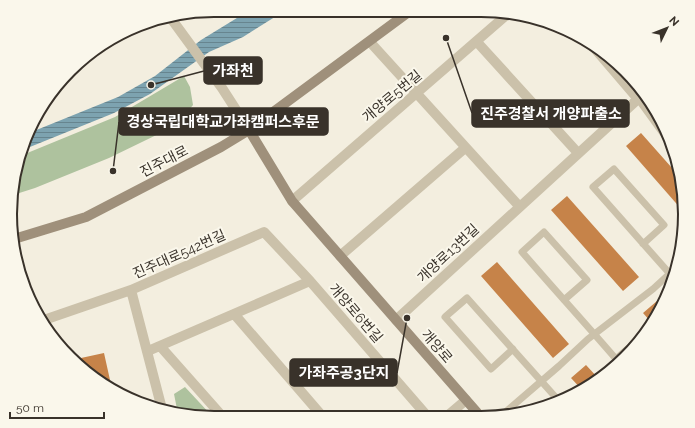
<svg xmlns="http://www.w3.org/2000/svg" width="695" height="428" font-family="Raleway,'Noto Sans KR',sans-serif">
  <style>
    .park { fill: #aec29e }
    .water { fill: url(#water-rules) }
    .building { fill: #c68349 }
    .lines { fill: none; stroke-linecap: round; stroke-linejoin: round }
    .lane { stroke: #cbc1aa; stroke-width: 7 }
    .street { stroke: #cbc1aa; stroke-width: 10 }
    .secondary { stroke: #9f907b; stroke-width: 10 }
    .labels { text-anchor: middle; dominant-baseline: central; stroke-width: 4; stroke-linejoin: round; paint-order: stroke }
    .street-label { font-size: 14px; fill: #39322a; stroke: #faf7eb }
    .rim { fill: none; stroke: #39322a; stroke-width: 2 }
    .leader { fill: none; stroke: #39322a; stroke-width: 1.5 }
    .callout-dot { fill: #39322a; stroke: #faf7eb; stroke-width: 1.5 }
    .callout { fill: #39322a; stroke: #39322a; stroke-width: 1.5 }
    .callout-label { font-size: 15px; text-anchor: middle; font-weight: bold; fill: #fff }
  </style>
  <defs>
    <pattern id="water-rules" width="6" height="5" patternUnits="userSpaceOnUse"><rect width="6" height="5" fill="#7da3b0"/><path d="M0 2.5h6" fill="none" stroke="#67858f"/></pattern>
  </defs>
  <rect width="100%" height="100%" fill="#f3eedf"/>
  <path class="park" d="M 184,76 L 190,87 L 193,105 L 175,126 L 109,158 L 35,188 L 13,195 L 20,156 L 115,117 Z
    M 185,387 L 212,416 L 188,416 L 178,414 L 174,394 Z"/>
  <path class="water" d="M 250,10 L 286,10 L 243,37 L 209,52 L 150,94 L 114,113 L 20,151 L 29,133 L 118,97 L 155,76 L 201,40 Z"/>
  <path class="building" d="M 641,133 L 680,177 L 683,187 L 682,210 L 626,146 Z
    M 567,196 L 639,277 L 623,291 L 551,210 Z
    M 497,262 L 569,344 L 553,358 L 481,276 Z
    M 664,295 L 654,315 L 651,322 L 643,313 Z
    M 104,353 L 112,389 L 90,376 L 84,370 L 81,358 Z
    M 586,365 L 598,378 L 583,391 L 571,378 Z"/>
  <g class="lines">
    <path class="lane" d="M 638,99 L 667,139
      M 643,244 L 664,225 L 614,169 L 593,187 L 670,274
      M 564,300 L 587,280 L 544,232 L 522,252 C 553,288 585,323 616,359
      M 513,349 L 491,369 L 445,317 L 467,298 L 559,401
      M 617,360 L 616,359 L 638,340 L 639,341
      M 501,416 L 559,366 L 588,339 L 653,289 L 678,266"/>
    <path class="street" d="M 170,17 L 222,88 L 249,130
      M 370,42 L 519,206
      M 477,42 L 578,153
      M 591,44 L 638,99
      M 292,201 L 510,12
      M 340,256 L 465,148
      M 131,290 L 162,409
      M 235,315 L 323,417
      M 396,320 L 638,99
      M 41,321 L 131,290 L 264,232 L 310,281 L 428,417
      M 160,346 L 222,416
      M 148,351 L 310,281
      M 446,417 L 466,400"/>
    <path class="secondary" d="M 249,130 L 292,201 L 481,417
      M 14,239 L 86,217 L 221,147 L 249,130 L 410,11"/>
  </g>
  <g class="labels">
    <g class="street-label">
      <text transform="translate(392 96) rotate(-40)">개양로5번길</text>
      <text transform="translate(164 161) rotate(-27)">진주대로</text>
      <text transform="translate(448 253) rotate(-43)">개양로13번길</text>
      <text transform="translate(179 254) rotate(-24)">진주대로542번길</text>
      <text transform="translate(356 313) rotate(49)">개양로6번길</text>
      <text transform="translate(437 346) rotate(49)">개양로</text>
    </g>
  </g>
  <path d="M0 0H695V428H0ZM214 17H481A197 197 0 0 1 678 214V214A197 197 0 0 1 481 411H214A197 197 0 0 1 17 214V214A197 197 0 0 1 214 17Z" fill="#faf7eb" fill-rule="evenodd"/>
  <path class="rim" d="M214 17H481A197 197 0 0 1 678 214V214A197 197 0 0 1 481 411H214A197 197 0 0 1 17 214V214A197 197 0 0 1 214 17Z"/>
  <path class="leader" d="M151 85L204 71M446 38L472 113M113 171L119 122M407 318L397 373"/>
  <g class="callout-dot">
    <circle cx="151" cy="85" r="4"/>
    <circle cx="446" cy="38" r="4"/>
    <circle cx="113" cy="171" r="4"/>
    <circle cx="407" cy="318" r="4"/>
  </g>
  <g class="callout">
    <rect x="204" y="57" width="58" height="27" rx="4"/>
    <rect x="472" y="100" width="157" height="27" rx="4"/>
    <rect x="119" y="108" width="209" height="27" rx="4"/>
    <rect x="290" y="359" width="107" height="27" rx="4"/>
  </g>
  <g class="callout-label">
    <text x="233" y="76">가좌천</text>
    <text x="551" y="119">진주경찰서 개양파출소</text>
    <text x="223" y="127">경상국립대학교가좌캠퍼스후문</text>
    <text x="344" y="378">가좌주공3단지</text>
  </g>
  <g transform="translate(667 28) rotate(47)" stroke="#faf7eb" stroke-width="3" paint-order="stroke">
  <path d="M0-3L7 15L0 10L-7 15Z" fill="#39322a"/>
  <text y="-6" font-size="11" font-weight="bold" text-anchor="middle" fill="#39322a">N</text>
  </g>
  <path d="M10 412v6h94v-6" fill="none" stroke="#39322a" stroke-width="2"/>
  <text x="16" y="412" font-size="12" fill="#39322a" stroke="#faf7eb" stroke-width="3" paint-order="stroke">50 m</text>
</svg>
